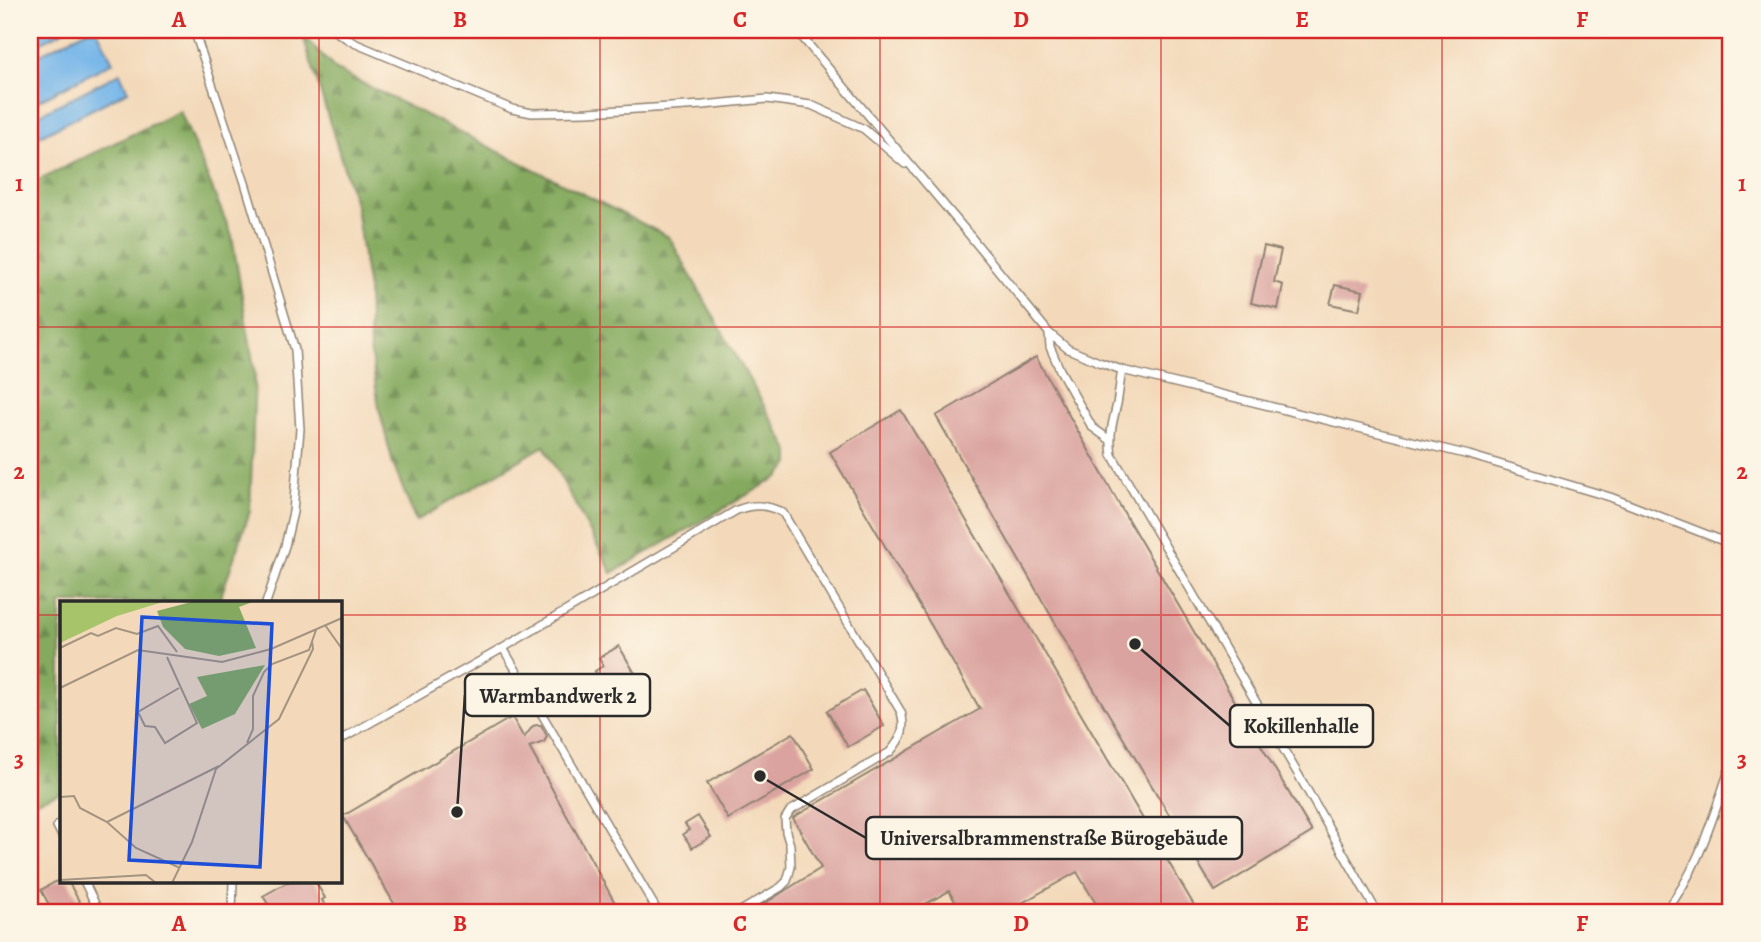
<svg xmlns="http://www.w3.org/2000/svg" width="1761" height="942" font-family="Alegreya,serif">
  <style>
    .forest { fill: url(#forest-firs); stroke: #586a45; stroke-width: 2 }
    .water { fill: #75b5e9; stroke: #50708a; stroke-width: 2 }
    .building { fill: #daa39f }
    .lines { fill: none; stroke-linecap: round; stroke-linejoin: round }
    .lane-casing { stroke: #8f8272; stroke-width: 10 }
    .lane { stroke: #fff; stroke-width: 7 }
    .grid { fill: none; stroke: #d62828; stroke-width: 2; stroke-opacity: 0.55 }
    .inset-road { fill: none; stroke: #a39381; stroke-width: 2 }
    .view { fill: #1d4ed8; fill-opacity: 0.15; stroke: #1d4ed8; stroke-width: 3.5 }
    .inset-edge { fill: none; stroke: #2b2b2b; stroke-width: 3.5 }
    .leader { fill: none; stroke: #2b2b2b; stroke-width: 2.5 }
    .callout-dot { fill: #2b2b2b; stroke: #fcf5e5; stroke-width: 2.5 }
    .callout { fill: #fcf5e5; stroke: #2b2b2b; stroke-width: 2.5 }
    .callout-label { font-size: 21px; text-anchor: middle; font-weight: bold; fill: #2b2b2b }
    .neatline { fill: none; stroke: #d62828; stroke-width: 2.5 }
    .grid-label { font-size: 23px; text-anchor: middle; font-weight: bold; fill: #d62828 }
  </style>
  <defs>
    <pattern id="forest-firs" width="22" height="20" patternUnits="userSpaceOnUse" patternTransform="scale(1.75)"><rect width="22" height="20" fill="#85aa5f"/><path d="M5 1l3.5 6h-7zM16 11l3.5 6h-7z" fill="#6d8b4f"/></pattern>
  </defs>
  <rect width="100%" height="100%" fill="#fcf5e5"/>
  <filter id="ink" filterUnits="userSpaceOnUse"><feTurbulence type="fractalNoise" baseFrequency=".0143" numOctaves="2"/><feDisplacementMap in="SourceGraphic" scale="14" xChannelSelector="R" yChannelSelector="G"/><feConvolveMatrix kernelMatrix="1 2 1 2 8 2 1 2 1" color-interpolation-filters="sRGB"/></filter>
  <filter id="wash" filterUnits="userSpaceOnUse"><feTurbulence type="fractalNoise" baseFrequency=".00686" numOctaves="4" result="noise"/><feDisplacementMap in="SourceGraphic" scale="28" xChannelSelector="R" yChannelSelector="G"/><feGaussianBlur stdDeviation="1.57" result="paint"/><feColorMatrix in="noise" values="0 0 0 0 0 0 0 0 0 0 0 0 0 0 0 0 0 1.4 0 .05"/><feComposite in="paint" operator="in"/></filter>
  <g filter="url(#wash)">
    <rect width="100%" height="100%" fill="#f3d9ba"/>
    <path class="forest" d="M 303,36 L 336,70 L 669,237 L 790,452 L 790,464 L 778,477 L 612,573 L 544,446 L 416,521 L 393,464 L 379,408 L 370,348 L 368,290 L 356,207 Z
      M 180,111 L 232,236 L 255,374 L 250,511 L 219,602 L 61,603 L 61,791 L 30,804 L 30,184 Z"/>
    <path class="water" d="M 30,30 L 65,30 L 30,48 Z
      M 88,30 L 97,30 L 113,62 L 30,105 L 30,59 Z
      M 120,73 L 128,91 L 34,139 L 30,131 L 30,119 Z"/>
    <g id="blocks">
      <path class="building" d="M 1264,246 L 1281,250 L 1274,282 L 1283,285 L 1278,309 L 1251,303 Z
        M 1335,285 L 1363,291 L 1359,310 L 1330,304 Z
        M 1036,357 L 1127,518 L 1312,832 L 1215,891 L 1084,673 L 936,416 Z
        M 901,410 L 1198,912 L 1101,912 L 1077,872 L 1006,912 L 961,912 L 949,891 L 911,912 L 751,912 L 821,868 L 793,818 L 794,817 L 980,709 L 830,452 Z
        M 619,646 L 640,682 L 611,698 L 595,671 L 603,666 L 599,658 Z
        M 863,690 L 884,726 L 848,747 L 827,711 Z
        M 512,717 L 524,738 L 533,726 L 537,725 L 541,725 L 547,736 L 544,742 L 529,747 L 620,912 L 399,912 L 343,816 Z
        M 793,733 L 814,769 L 728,819 L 707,783 Z
        M 698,816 L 711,837 L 692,848 L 683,834 L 689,830 L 685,824 Z
        M 57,881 L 68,881 L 85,912 L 53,912 L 41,890 Z
        M 290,881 L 315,881 L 325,898 L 322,900 L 329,912 L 273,912 L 263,896 Z"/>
    </g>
  </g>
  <g filter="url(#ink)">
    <use href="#blocks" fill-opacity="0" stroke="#8f8272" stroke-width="2"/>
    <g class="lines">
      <g class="lane-casing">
        <path id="lane" d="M 194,30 L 245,183 L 295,350 L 300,429 L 293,512 L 285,546 L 266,603
          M 333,30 L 354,43 L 512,109 L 532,113 L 588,112 L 703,105 L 767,99 L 811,105 L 864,129 L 905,164
          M 796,30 L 967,232 L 1049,333 L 1068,349 L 1099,362 L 1122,370 L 1469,455 L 1610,497 L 1731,544
          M 1049,333 L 1050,347 L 1060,370 L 1092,427 L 1110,440
          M 1122,370 C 1120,381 1119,393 1117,404 C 1112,424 1109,435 1112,455 L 1295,769 L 1377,912
          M 503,648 L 658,912
          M 340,740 L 503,648 L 737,510 C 753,504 767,504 783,513 L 901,712 C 906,729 901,739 890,752 L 790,811 L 785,819 L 786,832 L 790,845 L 791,867 L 787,881 L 781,887 L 739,912
          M 61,823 L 57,826 L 61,834
          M 84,881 L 99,912
          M 232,912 L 233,881
          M 1665,912 C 1699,870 1713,815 1731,765"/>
      </g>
      <use href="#lane" class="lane"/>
    </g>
  </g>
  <path class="grid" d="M 319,30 L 319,603M 600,30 L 600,912M 880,30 L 880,912M 1161,30 L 1161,912M 1442,30 L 1442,912M 30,327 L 1731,327M 30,615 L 61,615M 340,615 L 1731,615M 319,881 L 319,912"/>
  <g transform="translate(60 601)">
    <rect width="282" height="282" fill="#f3d9ba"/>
    <path d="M 0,0 L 106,0 L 57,15 L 0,42 Z" fill="#a7c46b"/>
    <path d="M 135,0 L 195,0 L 179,6 L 196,47 L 159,55 L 125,48 L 103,26 L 97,10 ZM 205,64 L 175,113 L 142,128 L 129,103 L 147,95 L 137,76 Z" fill="#85aa5f"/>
    <path class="inset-road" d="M 265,24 L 282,48M 0,47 L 31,32 L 38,35 L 56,27 L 77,33 L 98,25 L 117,51M 107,56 L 137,122 L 105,142 L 95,126 L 85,125 L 78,111 L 119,87M 0,87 L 78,49 L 162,61 L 211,48 L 282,17M 187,142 L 193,128 L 193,95 L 204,71 L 212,63 L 249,49 L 256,29M 0,196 L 14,195 L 20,207 L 47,221 L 76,247 L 120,267M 47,221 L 159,165M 0,279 L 86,274 L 96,282M 112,282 L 132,241 L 156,168 L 219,118 L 253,48 L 252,40"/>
    <path class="view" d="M 82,16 L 212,23 L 200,266 L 69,259 Z"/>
    <rect width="282" height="282" class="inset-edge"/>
  </g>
  <path class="leader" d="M457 812L465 695M1135 644L1230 726M760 776L866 838"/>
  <g class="callout-dot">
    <circle cx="457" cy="812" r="7"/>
    <circle cx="1135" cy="644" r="7"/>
    <circle cx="760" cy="776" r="7"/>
  </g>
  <g class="callout">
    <rect x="465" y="674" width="185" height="42" rx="7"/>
    <rect x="1230" y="705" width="143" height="42" rx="7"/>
    <rect x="866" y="817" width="376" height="42" rx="7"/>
  </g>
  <g class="callout-label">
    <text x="558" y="703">Warmbandwerk 2</text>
    <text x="1301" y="733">Kokillenhalle</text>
    <text x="1054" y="845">Universalbrammenstraße Bürogebäude</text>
  </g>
  <rect width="1761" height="942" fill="none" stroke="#fcf5e5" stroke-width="77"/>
  <rect x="38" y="38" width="1684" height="866" class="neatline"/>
  <g class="grid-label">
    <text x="179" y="27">A</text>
    <text x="460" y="27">B</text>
    <text x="740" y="27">C</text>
    <text x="1021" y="27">D</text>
    <text x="1302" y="27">E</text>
    <text x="1582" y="27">F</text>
    <text x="19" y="191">1</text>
    <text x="1742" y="191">1</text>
    <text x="19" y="479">2</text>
    <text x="1742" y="479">2</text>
    <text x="19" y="767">3</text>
    <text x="1742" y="767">3</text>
    <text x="179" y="931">A</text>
    <text x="460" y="931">B</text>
    <text x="740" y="931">C</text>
    <text x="1021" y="931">D</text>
    <text x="1302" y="931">E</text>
    <text x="1582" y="931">F</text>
  </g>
</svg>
